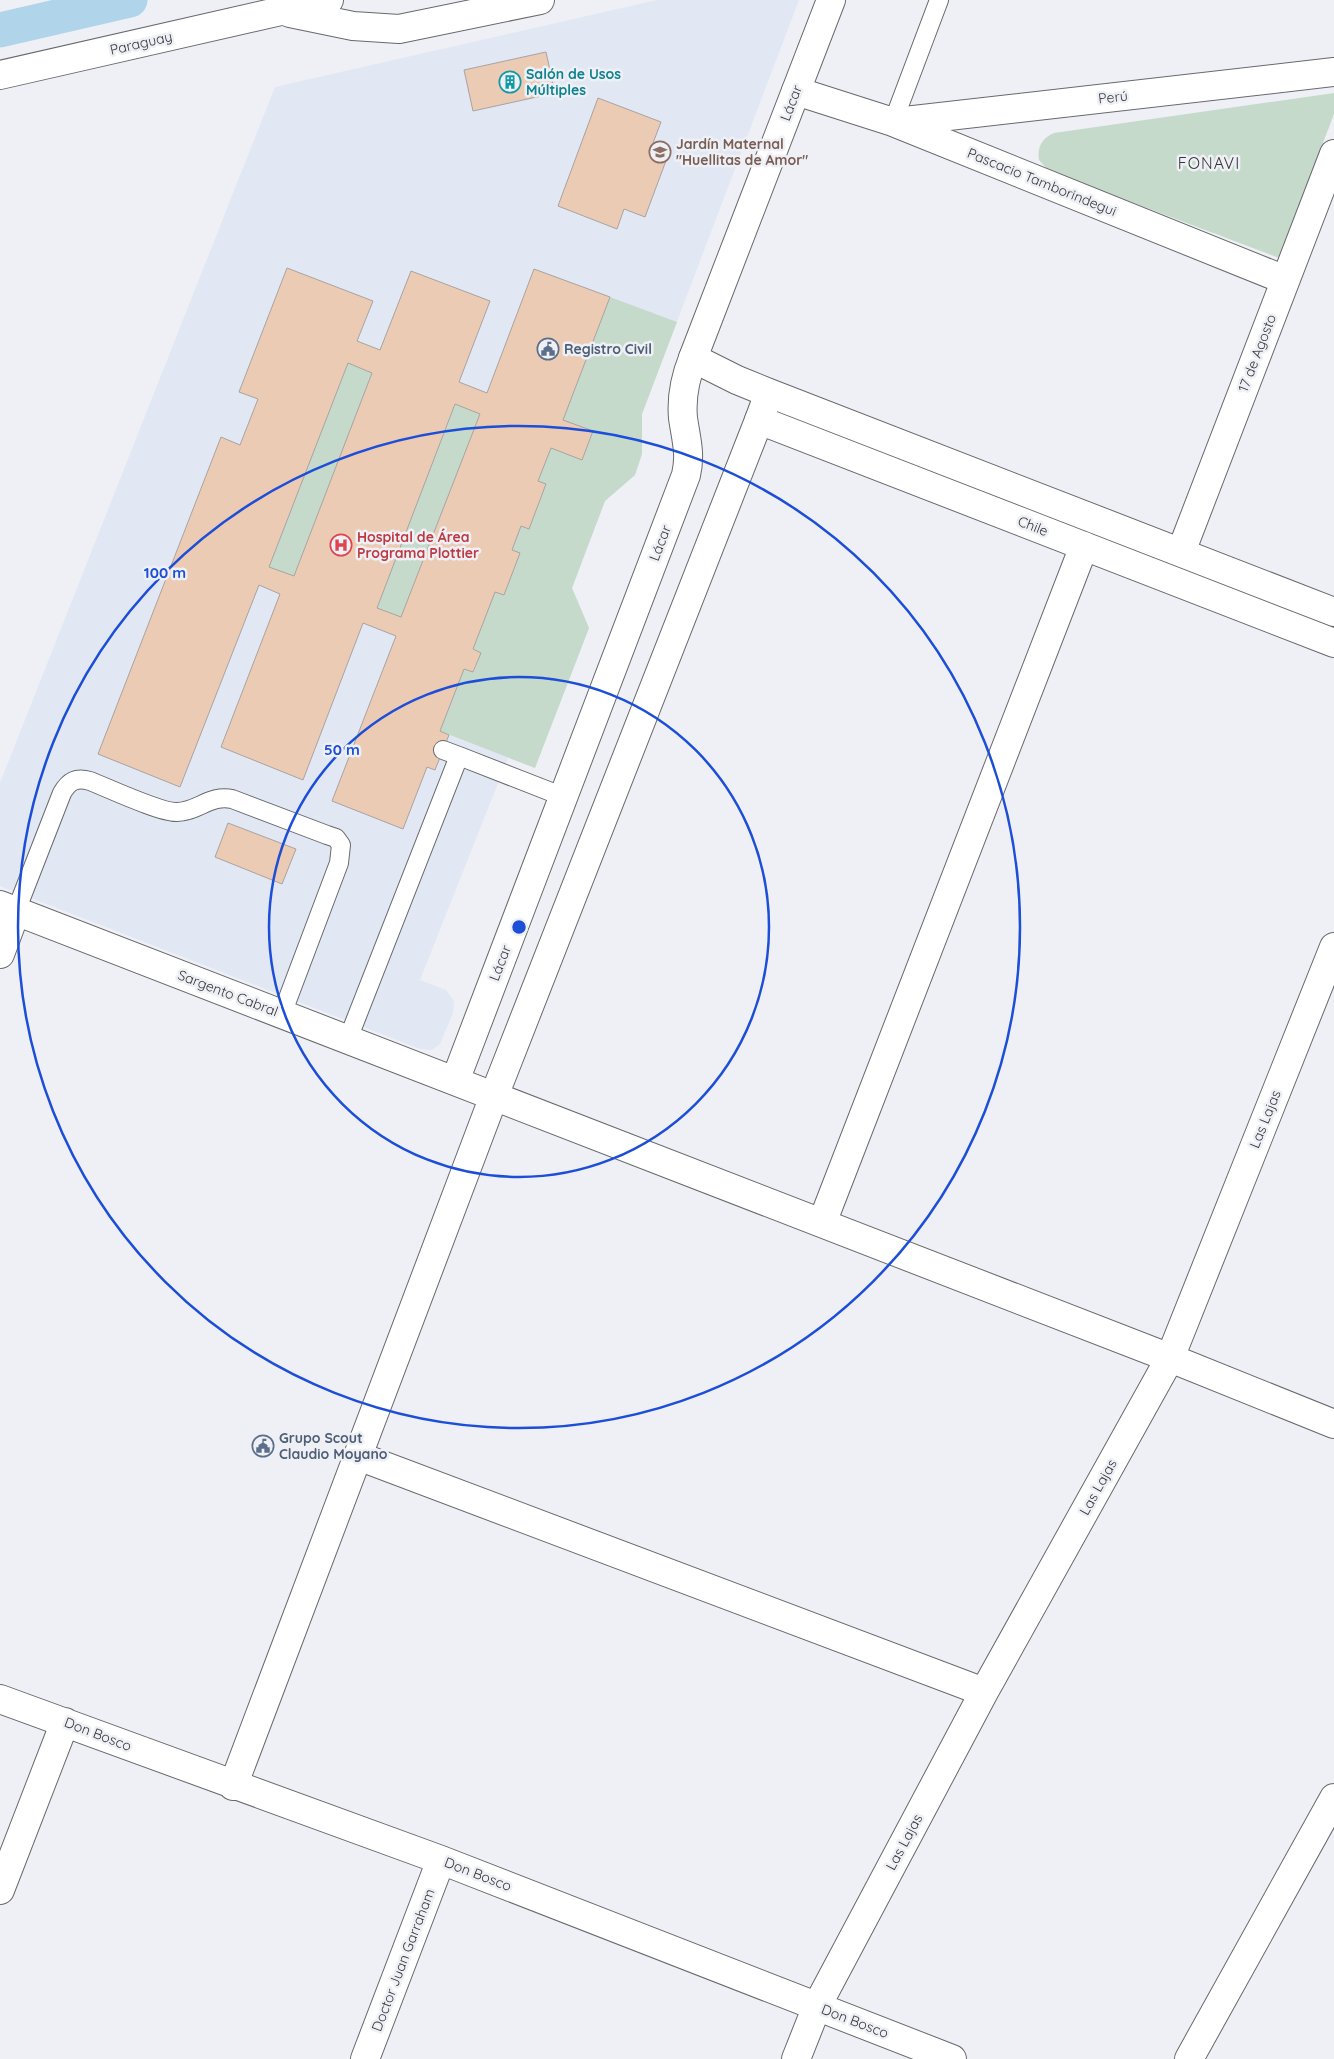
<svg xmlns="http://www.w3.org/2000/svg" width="1334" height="2059" font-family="Quicksand,sans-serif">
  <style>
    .built { fill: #e1e7f3 }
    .green { fill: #c5dacb }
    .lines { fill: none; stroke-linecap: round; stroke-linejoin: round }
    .canal { stroke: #b0d5ea; stroke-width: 35 }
    .building { fill: #eccbb4; stroke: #a8a3a0; fill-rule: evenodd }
    .lane-casing { stroke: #67696d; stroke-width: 20 }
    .street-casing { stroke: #67696d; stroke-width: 30 }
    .secondary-casing { stroke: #67696d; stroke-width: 30 }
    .lane { stroke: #fff; stroke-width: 18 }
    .street { stroke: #fff; stroke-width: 28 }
    .secondary { stroke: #fff; stroke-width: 28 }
    .ring { fill: none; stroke: #1d4ed8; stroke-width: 2.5 }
    .labels { text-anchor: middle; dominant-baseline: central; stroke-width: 5; stroke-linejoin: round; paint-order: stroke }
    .street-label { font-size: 14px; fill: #343537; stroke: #eef0f5 }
    .culture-label { font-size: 14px; font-weight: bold; fill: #0d838f; stroke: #eef0f5; text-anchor: start }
    .education-label { font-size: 14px; font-weight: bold; fill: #785e54; stroke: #eef0f5; text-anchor: start }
    .service-label { font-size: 14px; font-weight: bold; fill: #4e5e75; stroke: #eef0f5; text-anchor: start }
    .health-label { font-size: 14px; font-weight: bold; fill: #be3a42; stroke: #eef0f5; text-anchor: start }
    .quarter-label { font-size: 16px; letter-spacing: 1px; fill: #343537; stroke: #eef0f5 }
    .centre { fill: #1d4ed8; stroke: #eef0f5; stroke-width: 2.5 }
    .ring-label { font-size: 15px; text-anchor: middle; font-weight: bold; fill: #1d4ed8; stroke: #eef0f5; stroke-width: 5; stroke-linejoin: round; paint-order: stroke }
  </style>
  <rect width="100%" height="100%" fill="#eef0f5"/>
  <path class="built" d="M 657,0 L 799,0 L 642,414 L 642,454 L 635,475 L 605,501 L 572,588 L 589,628 L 535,768 L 508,758 L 420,980 L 446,990 L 454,1001 L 453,1013 L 440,1044 L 432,1050 L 420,1049 L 0,886 L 0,783 L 275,87 Z"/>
  <path class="green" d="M 1334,93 L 1334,114 L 1279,258 L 1049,171 L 1039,160 C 1037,147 1042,138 1054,133 Z
    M 610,297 L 677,322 L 642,414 L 642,454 L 635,475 L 605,501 L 572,588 L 589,628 L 535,768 L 440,731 L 464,669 L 474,672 L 481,653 L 473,649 L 495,592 L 504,595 L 512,550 L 521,526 L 529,528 L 546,484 L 538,481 L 551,448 L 582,459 L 593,432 L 563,420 Z
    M 348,363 L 372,373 L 294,576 L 269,567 Z
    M 455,404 L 480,414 L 401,617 L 377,608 Z"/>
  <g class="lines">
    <path class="canal" d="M 0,30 L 130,0"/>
  </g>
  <path class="building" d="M 546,52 L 555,93 L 473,111 L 464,70 Z
    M 598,98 L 661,122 L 653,143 L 670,150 L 645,217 L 624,209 L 617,229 L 558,206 Z
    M 287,268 L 373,301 L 357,341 L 380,350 L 411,271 L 490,301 L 459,382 L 487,393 L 534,269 L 610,297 L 563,420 L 593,431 L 582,460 L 551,448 L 538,481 L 546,484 L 529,529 L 521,526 L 512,550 L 520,553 L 504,595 L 495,592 L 473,649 L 481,653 L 473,672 L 464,669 L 440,731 L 449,735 L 435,770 L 427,767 L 403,829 L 332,801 L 396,636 L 363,623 L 303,780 L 221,747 L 280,594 L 259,585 L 180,787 L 98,754 L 221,437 L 240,445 L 258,399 L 239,392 ZM 348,363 L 372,373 L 294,576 L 269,567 ZM 455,404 L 480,414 L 401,617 L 377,608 Z
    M 228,823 L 296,849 L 282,884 L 215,857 Z"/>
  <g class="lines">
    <g class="lane-casing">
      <path id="lane" d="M 893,122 L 939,0
        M 443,750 L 459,756
        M 16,911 L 62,793 C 69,781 76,777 90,781 C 108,788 161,813 177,812 C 197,812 211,794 232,799 L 327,835 L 336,838 L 341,845 L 339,863 L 282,1014
        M 348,1039 L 459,756 L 564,797"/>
    </g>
    <g class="street-casing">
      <path id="street" d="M 796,91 L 893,122 L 1285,280
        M 896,122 L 1334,72
        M 1181,552 L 1334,154
        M 0,905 L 1170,1358 L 1334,1424
        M 0,954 L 16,911
        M 455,1081 L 686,475 C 691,454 686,439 683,418 C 681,396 685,378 693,358
        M 822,1223 L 1084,546
        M 358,1456 L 984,1692
        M 0,1699 L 441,1860 L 952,2059
        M 233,1786 L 494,1096 L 759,420
        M 0,1890 L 65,1722
        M 365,2059 L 441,1860
        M 796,2059 L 817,2006 L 984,1692 L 1170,1358 L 1334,947
        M 1189,2059 L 1334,1798"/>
    </g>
    <g class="secondary-casing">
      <path id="secondary" d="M 831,0 L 693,358 L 737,380 L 769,393 L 1334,612
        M 290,13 L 353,26 L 399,29 L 540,0
        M 0,75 L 329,0
        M 769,393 L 759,420 L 1334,643"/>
    </g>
    <use href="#lane" class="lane"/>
    <use href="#street" class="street"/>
    <use href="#secondary" class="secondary"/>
  </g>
  <g class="ring">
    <circle cx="519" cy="927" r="250"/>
    <circle cx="519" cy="927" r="501"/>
  </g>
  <defs>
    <g id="building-ring" transform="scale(1.125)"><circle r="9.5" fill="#eef0f5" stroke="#0f9aa8" stroke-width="1.5"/><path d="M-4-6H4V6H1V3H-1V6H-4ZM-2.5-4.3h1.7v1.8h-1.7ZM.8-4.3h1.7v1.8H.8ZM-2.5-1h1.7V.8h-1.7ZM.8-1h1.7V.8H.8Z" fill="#0f9aa8"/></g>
    <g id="school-ring" transform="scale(1.125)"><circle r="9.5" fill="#eef0f5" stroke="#8d6e63" stroke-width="1.5"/><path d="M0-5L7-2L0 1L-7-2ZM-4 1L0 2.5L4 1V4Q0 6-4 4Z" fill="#8d6e63"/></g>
    <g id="civic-ring" transform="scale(1.125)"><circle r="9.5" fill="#eef0f5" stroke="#5c6f8a" stroke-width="1.5"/><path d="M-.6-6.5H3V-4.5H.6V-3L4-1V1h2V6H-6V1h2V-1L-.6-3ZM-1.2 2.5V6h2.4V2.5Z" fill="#5c6f8a"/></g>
    <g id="hospital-ring" transform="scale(1.125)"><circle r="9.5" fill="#eef0f5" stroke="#e0444e" stroke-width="1.5"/><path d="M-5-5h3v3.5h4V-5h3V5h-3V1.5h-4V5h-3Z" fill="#e0444e"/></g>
  </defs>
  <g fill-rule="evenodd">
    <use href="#building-ring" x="510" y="82"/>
    <use href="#school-ring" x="660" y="152"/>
    <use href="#civic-ring" x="548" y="349"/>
    <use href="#hospital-ring" x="341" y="545"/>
    <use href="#civic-ring" x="263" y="1446"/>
  </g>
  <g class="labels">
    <g class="street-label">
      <text transform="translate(141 43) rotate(-13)">Paraguay</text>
      <text transform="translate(1113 97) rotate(-6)">Perú</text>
      <text transform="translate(791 103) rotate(-69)">Lácar</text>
      <text transform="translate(1042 182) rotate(22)">Pascacio Tamborindegui</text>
      <text transform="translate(1257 353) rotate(-69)">17 de Agosto</text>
      <text transform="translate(1033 526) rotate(21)">Chile</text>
      <text transform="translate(660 543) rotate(-69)">Lácar</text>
      <text transform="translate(500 963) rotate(-69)">Lácar</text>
      <text transform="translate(228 993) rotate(21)">Sargento Cabral</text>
      <text transform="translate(1265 1119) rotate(-68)">Las Lajas</text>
      <text transform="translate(1098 1487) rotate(-61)">Las Lajas</text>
      <text transform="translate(98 1734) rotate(21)">Don Bosco</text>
      <text transform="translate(904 1842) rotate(-62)">Las Lajas</text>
      <text transform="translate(478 1874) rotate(21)">Don Bosco</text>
      <text transform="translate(403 1960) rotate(-69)">Doctor Juan Garraham</text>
      <text transform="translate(855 2021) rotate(21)">Don Bosco</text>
    </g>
    <g class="culture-label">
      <text x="526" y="74">Salón de Usos<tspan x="526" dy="16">Múltiples</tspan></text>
    </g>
    <g class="education-label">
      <text x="676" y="144">Jardín Maternal<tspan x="676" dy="16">"Huellitas de Amor"</tspan></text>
    </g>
    <g class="service-label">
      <text x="564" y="349">Registro Civil</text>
      <text x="279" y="1438">Grupo Scout<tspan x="279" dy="16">Claudio Moyano</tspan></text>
    </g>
    <g class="health-label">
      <text x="357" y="537">Hospital de Área<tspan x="357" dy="16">Programa Plottier</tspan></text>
    </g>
    <g class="quarter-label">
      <text x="1209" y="163">FONAVI</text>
    </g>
  </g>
  <circle cx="519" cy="927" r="8" class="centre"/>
  <g class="ring-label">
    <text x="165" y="578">100 m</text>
    <text x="342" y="755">50 m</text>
  </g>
</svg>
